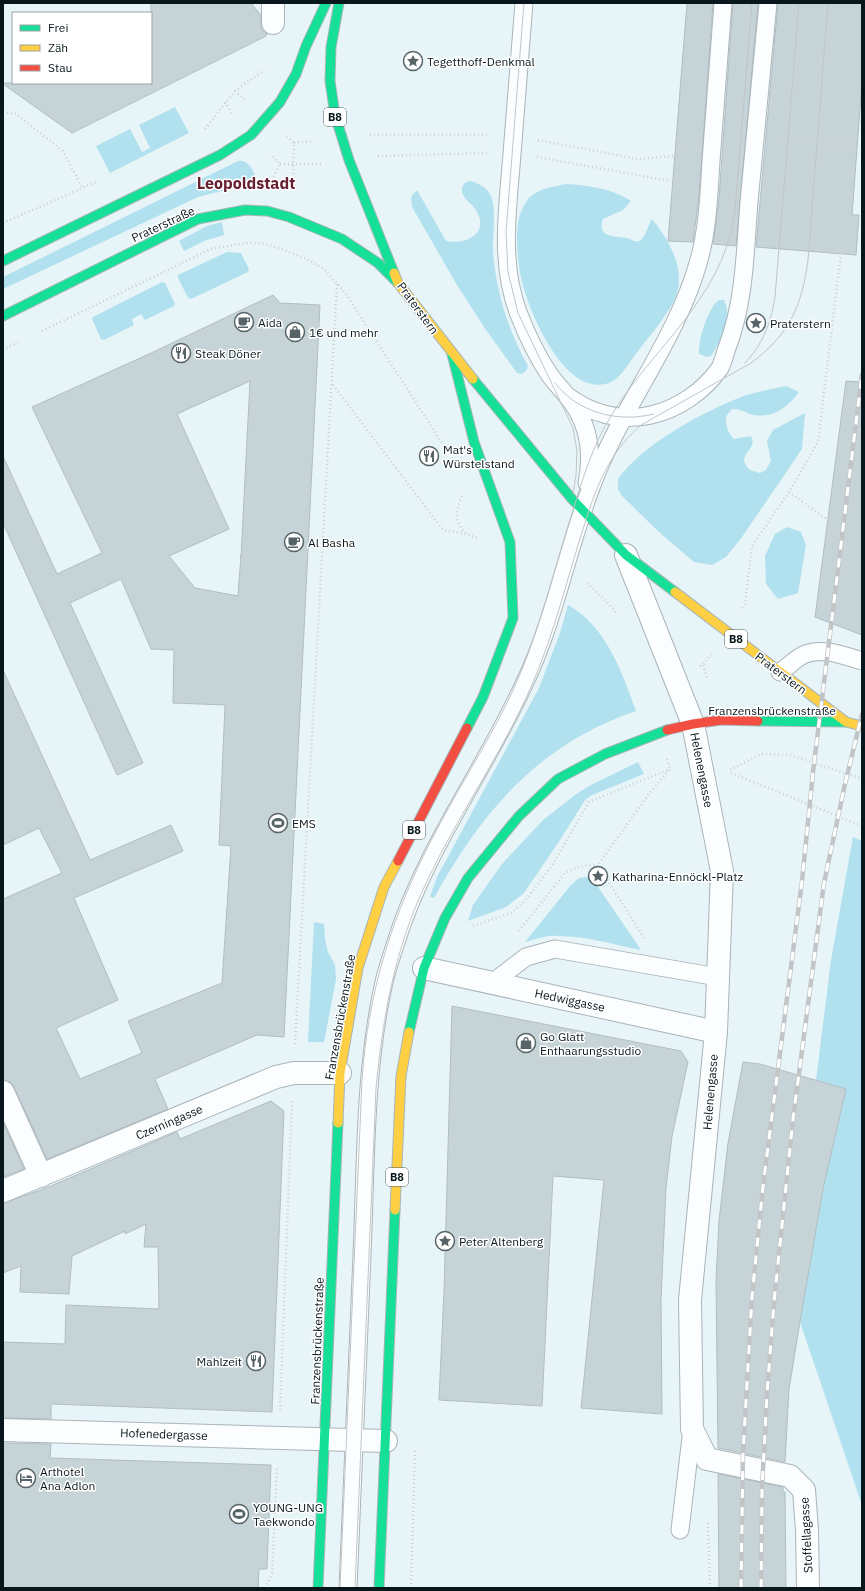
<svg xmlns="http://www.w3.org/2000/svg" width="865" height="1591" font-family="'IBM Plex Sans',sans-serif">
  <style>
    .green { fill: #b1e1ef }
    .building { fill: #c6d4d8; stroke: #b1bec1; fill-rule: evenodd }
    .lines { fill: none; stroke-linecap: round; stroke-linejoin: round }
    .lane-casing { stroke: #a8b5b9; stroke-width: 19 }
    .street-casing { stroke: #a8b5b9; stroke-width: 24 }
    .fast-casing { stroke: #a8b5b9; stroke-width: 11 }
    .slow-casing { stroke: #a8b5b9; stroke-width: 11 }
    .jam-casing { stroke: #a8b5b9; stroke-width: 11 }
    .path { stroke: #ccd0d2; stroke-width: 2.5; stroke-dasharray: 1 3; stroke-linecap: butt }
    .lane { stroke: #fbfdfe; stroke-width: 17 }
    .street { stroke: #fbfdfe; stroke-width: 22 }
    .fast { stroke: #16e098; stroke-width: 9 }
    .slow { stroke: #ffcf43; stroke-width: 9 }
    .jam { stroke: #f24e42; stroke-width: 9 }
    .tram { stroke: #c2c5c7; stroke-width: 1 }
    .rail-casing { stroke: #c2c5c7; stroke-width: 4.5 }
    .rail { stroke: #fff; stroke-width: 3; stroke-dasharray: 9; stroke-linecap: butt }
    .labels { text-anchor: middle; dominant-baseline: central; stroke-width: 3; stroke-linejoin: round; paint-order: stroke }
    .shield { fill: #fff; stroke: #525d5f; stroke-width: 1 }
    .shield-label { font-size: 11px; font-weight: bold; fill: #08171b }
    .poi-label { font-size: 12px; fill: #08171b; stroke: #fff; text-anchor: start }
    .street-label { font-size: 12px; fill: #08171b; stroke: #fff }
    .district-label { font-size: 16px; font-weight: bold; fill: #662132; stroke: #fff }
  </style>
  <rect width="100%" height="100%" fill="#e7f4f8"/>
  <path class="green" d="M 175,107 L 189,133 L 110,173 L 96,146 L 130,129 L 142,152 L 150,148 L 139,125 Z
    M 238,161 L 243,161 C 251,164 258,176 255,185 L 252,187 L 229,189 L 198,197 L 3,289 L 3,277 Z
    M 470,181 C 478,183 487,187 491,196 C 497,213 492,234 493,251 C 496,292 508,330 528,366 L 526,371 L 522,374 L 517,373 L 486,330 L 457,285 L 412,207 L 411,197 L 417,190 L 446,241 C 465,245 489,234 477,212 C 474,205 464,200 462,192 C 461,186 464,182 470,181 Z
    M 566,184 C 588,185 613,189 631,201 L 623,210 L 603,219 C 596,238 616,236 627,238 C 631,239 635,243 639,241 C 646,237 648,225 652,219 C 669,240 687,270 675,299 C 673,304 669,309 666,314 C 658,327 647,339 638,351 C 631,360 625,371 616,379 C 613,381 608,384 605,384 C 562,394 526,306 520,273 C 517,251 513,221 526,202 C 534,189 552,187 566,184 Z
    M 222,222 L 224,235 L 204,241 L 184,251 L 179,241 L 207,226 Z
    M 227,252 L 241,253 L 249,269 L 248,272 L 191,299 L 188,298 L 178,278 L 178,275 Z
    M 162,282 L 165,283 L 175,304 L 174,306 L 145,320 L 141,314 L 132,319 L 134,325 L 104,340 L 101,339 L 92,319 L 93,317 Z
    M 719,300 L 724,300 C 733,319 722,340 711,356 L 707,357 L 699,354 C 698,341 708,307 719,300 Z
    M 786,386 L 799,392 C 787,408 772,420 750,414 C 744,411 739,409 732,409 L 726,416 C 726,426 727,432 734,439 L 751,436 L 753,443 C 749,454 737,457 750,470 L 760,473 L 766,470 L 771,461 L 767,441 L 773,430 L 805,413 L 802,449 L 742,537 L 726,557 L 712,565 L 694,562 L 659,532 L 621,495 L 618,489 L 618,479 C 643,444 701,413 741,397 C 755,392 771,389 786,386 Z
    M 787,527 L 801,532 L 806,545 L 798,593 L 778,599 L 766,584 L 765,556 L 775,534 Z
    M 568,605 C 606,626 622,672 636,711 C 539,744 482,811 434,898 L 430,897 L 437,877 L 539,688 L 560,633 Z
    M 638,762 L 644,774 L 592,795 L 585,800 L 560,840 L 524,893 L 506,907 L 468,921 L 473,905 L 502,864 L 543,820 L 575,795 L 589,786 Z
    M 853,837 L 862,841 L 862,1505 L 800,1322 L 823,1189 L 846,1089 L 816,1080 L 831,960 Z
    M 586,877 L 592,878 L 641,950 C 615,945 586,936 559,936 C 547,935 537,939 525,942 L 571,885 L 579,878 Z
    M 314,922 L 324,924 L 325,939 L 328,952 L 335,965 L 336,979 L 324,1042 L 308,1042 Z"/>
  <path class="building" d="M 151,3 L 251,3 L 260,14 L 261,23 L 262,30 L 267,34 L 266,36 L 72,133 L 3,84 L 3,83 L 151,83 Z
    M 687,3 L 713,3 L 699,197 L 693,242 L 668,241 Z
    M 733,3 L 758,3 L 736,246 L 713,244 L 719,199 Z
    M 778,3 L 862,3 L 862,82 L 852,215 L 859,215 L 856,255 L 756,247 Z
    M 273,295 L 280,303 L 320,305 L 284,1037 L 257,1035 L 155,1079 L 168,1109 L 47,1159 L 14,1087 L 10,1082 L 3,1080 L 3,899 L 62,873 L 39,828 L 3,845 L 3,670 L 90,860 L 171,825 L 183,851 L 74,898 L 118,1000 L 56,1028 L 80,1079 L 142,1053 L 128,1021 L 222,983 L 231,846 L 219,845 L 225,705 L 173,703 L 174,650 L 151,649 L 121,579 L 70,603 L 143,763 L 117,775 L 3,523 L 3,456 L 57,574 L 102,553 L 32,407 L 149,354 ZM 250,381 L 241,557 L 241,555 L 238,596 L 195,588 L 169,556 L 229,529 L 177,414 Z
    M 846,381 L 862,382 L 862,635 L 815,617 Z
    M 452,1006 L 681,1051 L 688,1062 L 672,1136 L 666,1188 L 661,1300 L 662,1414 L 581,1408 L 604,1180 L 553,1176 L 542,1406 L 439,1400 L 444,1291 Z
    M 743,1062 L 760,1064 L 846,1089 L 823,1189 L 800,1322 L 789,1389 L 785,1462 L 718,1448 L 716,1280 L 719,1221 L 728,1143 Z
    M 271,1101 L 284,1111 L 272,1412 L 51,1404 L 51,1419 L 3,1418 L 3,1342 L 65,1344 L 66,1305 L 159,1309 L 158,1247 L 144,1247 L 146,1224 L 125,1234 L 125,1231 L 72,1256 L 69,1294 L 20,1292 L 21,1266 L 3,1273 L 3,1203 L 46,1188 L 177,1132 L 180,1139 Z
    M 3,1122 L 24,1169 L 3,1177 Z
    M 3,1443 L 51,1444 L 50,1458 L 271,1465 L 267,1569 L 259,1569 L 258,1588 L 3,1588 Z
    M 718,1474 L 783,1487 L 783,1492 L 785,1492 L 786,1588 L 719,1588 Z"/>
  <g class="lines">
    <g class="lane-casing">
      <path id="lane" d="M 524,3 C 520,53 516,103 512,154 C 508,207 499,261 518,312 C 526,333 537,356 549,374 C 558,387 570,397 577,410 C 590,432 592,458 587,483
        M 566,395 C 591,414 621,422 651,415 C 678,409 704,391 720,368 C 723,362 725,354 727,348 C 745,301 745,252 749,202 C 755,136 762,69 768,3
        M 780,672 C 788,667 795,659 803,655 C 821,646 845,656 862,661
        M 492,983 L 526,957 L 555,949 L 718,977
        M 680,1530 L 692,1429
        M 348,1588 C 353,1477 358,1366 362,1255 C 366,1165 364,1071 384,982 C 387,969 392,955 396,942 C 425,849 485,770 525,682 C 555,619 567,549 592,485 C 621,407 677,340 699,260 C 708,228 709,193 711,161 C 715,108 719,56 723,3"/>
    </g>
    <g class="street-casing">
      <path id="street" d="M 273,3 L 273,23
        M 626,555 L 693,724 L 722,871 L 716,1032 L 690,1300 L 692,1429 L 707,1459 L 790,1476 L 804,1490 L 807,1530 L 808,1588
        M 424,968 L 716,1032
        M 3,1092 L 41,1176
        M 3,1191 L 276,1077 L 294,1073 L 340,1073
        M 3,1430 L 386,1441"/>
    </g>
    <g class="fast-casing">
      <path id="fast" d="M 339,3 L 331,47 L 330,81 L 335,115 L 349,160 L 394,273
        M 3,261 L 220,155 L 251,135 L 280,102 L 296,74 L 306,46 L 326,3
        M 3,316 L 198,219 L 245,210 L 267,211 L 289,217 L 342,239 L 378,263 L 398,283
        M 452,354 L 474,442 L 510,542 L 513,618 L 483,697 L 467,728
        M 473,379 L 572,499 L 626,555 L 675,592
        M 758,721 L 846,722
        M 409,1032 L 424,968 L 445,918 L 468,878 L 519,816 L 558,779 L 605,754 L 667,730
        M 318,1588 L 338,1123
        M 379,1588 L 395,1210"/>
    </g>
    <g class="slow-casing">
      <path id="slow" d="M 394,273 L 398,283 L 473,379
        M 675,592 L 846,722 L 862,726
        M 338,1123 L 340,1073 L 358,968 L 384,887 L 398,861
        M 395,1210 L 401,1076 L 409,1032"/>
    </g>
    <g class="jam-casing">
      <path id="jam" d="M 667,730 L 693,724 L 721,720 L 758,721
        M 398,861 L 467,728"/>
    </g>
    <path class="path" d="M 235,91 L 245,100
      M 225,102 L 232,113
      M 3,112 L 16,114 L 63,151 L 82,187
      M 205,129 L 235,91 L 264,70
      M 370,135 L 487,135
      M 287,136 L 294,143 L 293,164 L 295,190
      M 538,140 L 637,159 L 675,156 L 686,145
      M 780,140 L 849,145
      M 294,143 L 314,141
      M 378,156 L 487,153
      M 537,157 L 671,181
      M 280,164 L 321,164
      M 270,184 L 280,164 L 271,155
      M 3,223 L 96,182
      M 42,331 L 211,249 L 245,243 L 259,243 L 279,248 L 307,259 L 324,269 L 346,294 L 444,446
      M 3,350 L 18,342
      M 333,385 L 443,530 L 467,534 L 478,538
      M 789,492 L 828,520
      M 462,496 C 456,512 452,521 467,534
      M 587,583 L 609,604 L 617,614
      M 742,608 L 745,604 L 752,546 L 789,492 L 818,442 L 841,253
      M 703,665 L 707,678
      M 700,666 L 703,665 L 711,654
      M 667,759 L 670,769
      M 730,770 L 761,754 L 791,755 L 862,779
      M 731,773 L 862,826
      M 473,926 L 511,913 L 524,902 L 553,864 L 589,802 L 670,769
      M 519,931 L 565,873 C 576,867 586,865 598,865
      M 644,938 L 598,865 L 649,794 L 670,769
      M 295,1044 L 337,284
      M 280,1410 L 292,1101
      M 708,1523 L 710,1588
      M 265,1588 L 272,1574 L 277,1467
      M 411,1588 L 415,1449"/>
    <use href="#lane" class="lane"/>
    <use href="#street" class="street"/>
    <use href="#fast" class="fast"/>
    <use href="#slow" class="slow"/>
    <use href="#jam" class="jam"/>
    <path class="tram" d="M 524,3 L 506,232 L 508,272 L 518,313 L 573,428 L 577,451 L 576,475 L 573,494
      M 745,363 C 763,344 771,323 775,297 L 799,3
      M 555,383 C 578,413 618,423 654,414
      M 340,1588 L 362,1080 C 368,990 393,913 435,833 C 463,779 498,728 521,672 C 543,618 556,562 574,507 C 582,481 590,455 603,430 C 644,352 723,304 735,211 L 752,3
      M 355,1588 L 376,1088 C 383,1016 395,947 427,881 C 461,809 509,744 538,670 C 555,628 566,584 579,542 C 593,497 604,457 641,425 L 751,363 C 789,335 802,306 808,260 L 828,3"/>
    <g class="rail-casing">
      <path id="rail" d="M 741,1588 L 743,1453 L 752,1297 L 763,1186 L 802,881 L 813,772 L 862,374
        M 761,1588 L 762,1489 L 767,1394 L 774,1302 L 793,1119 L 824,883 L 845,784 L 862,714"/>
    </g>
    <use href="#rail" class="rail"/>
  </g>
  <defs>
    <g id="sight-ring" transform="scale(1)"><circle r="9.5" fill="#fff" stroke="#566468" stroke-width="1.5"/><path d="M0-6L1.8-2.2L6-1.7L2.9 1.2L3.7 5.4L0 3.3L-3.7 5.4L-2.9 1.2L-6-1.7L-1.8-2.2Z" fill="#566468"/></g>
    <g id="cafe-ring" transform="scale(1)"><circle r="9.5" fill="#fff" stroke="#566468" stroke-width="1.5"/><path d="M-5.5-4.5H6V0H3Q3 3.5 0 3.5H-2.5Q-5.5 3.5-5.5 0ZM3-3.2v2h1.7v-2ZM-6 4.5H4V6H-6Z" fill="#566468"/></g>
    <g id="shop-ring" transform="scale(1)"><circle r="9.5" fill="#fff" stroke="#566468" stroke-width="1.5"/><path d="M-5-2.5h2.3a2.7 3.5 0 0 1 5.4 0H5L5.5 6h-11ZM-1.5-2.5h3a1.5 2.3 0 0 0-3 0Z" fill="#566468"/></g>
    <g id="restaurant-ring" transform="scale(1)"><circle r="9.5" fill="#fff" stroke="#566468" stroke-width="1.5"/><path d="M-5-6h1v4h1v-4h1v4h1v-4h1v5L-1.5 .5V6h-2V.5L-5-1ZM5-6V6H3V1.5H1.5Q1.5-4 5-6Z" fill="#566468"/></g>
    <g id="stadium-ring" transform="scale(1)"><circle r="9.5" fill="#fff" stroke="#566468" stroke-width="1.5"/><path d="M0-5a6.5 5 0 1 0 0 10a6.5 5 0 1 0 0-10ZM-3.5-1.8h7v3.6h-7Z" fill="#566468"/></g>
    <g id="hotel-ring" transform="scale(1)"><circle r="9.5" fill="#fff" stroke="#566468" stroke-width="1.5"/><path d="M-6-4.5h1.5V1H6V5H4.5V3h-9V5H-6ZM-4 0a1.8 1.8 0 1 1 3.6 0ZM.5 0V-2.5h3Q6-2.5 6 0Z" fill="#566468"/></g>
  </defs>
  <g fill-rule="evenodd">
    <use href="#sight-ring" x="413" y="61"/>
    <use href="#cafe-ring" x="244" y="322"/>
    <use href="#sight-ring" x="756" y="323"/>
    <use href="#shop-ring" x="295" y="332"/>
    <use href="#restaurant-ring" x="181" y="353"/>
    <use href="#restaurant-ring" x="429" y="456"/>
    <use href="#cafe-ring" x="294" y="542"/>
    <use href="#stadium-ring" x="278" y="823"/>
    <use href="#sight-ring" x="598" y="876"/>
    <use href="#shop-ring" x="526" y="1043"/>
    <use href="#sight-ring" x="445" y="1241"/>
    <use href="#restaurant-ring" x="256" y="1361"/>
    <use href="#hotel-ring" x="26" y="1478"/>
    <use href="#stadium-ring" x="239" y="1514"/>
  </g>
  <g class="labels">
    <g class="shield">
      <rect x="324" y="108" width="22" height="18" rx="3"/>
      <rect x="725" y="630" width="22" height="18" rx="3"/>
      <rect x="403" y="821" width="22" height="18" rx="3"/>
      <rect x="386" y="1168" width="22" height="18" rx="3"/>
    </g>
    <g class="shield-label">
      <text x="335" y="117">B8</text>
      <text x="736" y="639">B8</text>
      <text x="414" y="830">B8</text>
      <text x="397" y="1177">B8</text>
    </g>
    <g class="poi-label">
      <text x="427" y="61">Tegetthoff-Denkmal</text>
      <text x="258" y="322">Aida</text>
      <text x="770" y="323">Praterstern</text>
      <text x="309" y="332">1€ und mehr</text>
      <text x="195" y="353">Steak Döner</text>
      <text x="443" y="449">Mat's<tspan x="443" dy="14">Würstelstand</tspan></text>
      <text x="308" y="542">Al Basha</text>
      <text x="292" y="823">EMS</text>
      <text x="612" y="876">Katharina-Ennöckl-Platz</text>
      <text x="540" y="1036">Go Glatt<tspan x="540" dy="14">Enthaarungsstudio</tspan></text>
      <text x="459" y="1241">Peter Altenberg</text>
      <text x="242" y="1361" text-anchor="end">Mahlzeit</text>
      <text x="40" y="1471">Arthotel<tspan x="40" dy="14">Ana Adlon</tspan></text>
      <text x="253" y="1507">YOUNG-UNG<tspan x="253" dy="14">Taekwondo</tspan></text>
    </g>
    <g class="street-label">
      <text transform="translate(163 224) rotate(-25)">Praterstraße</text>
      <text transform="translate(418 308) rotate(54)">Praterstern</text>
      <text transform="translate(781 673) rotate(37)">Praterstern</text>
      <text x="772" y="710">Franzensbrückenstraße</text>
      <text transform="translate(702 770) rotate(79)">Helenengasse</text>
      <text transform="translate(570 1000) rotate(12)">Hedwiggasse</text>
      <text transform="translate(340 1017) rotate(-80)">Franzensbrückenstraße</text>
      <text transform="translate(710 1092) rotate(-85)">Helenengasse</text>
      <text transform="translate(169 1122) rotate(-23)">Czerningasse</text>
      <text transform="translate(317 1341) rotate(-88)">Franzensbrückenstraße</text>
      <text transform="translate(164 1434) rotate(2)">Hofenedergasse</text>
      <text transform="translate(806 1535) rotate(-93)">Stoffellagasse</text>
    </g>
    <g class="district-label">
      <text x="246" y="183">Leopoldstadt</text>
    </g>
  </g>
  <rect width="865" height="1591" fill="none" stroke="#08171b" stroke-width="8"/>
  <rect x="12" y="12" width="140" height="72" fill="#ffffff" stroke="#9ca2a4"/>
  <rect x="20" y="25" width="20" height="6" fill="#16e098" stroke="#9ca2a4"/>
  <text x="48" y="32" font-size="12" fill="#08171b">Frei</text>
  <rect x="20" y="45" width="20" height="6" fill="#ffcf43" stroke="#9ca2a4"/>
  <text x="48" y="52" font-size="12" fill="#08171b">Zäh</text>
  <rect x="20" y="65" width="20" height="6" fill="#f24e42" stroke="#9ca2a4"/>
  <text x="48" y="72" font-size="12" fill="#08171b">Stau</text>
</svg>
